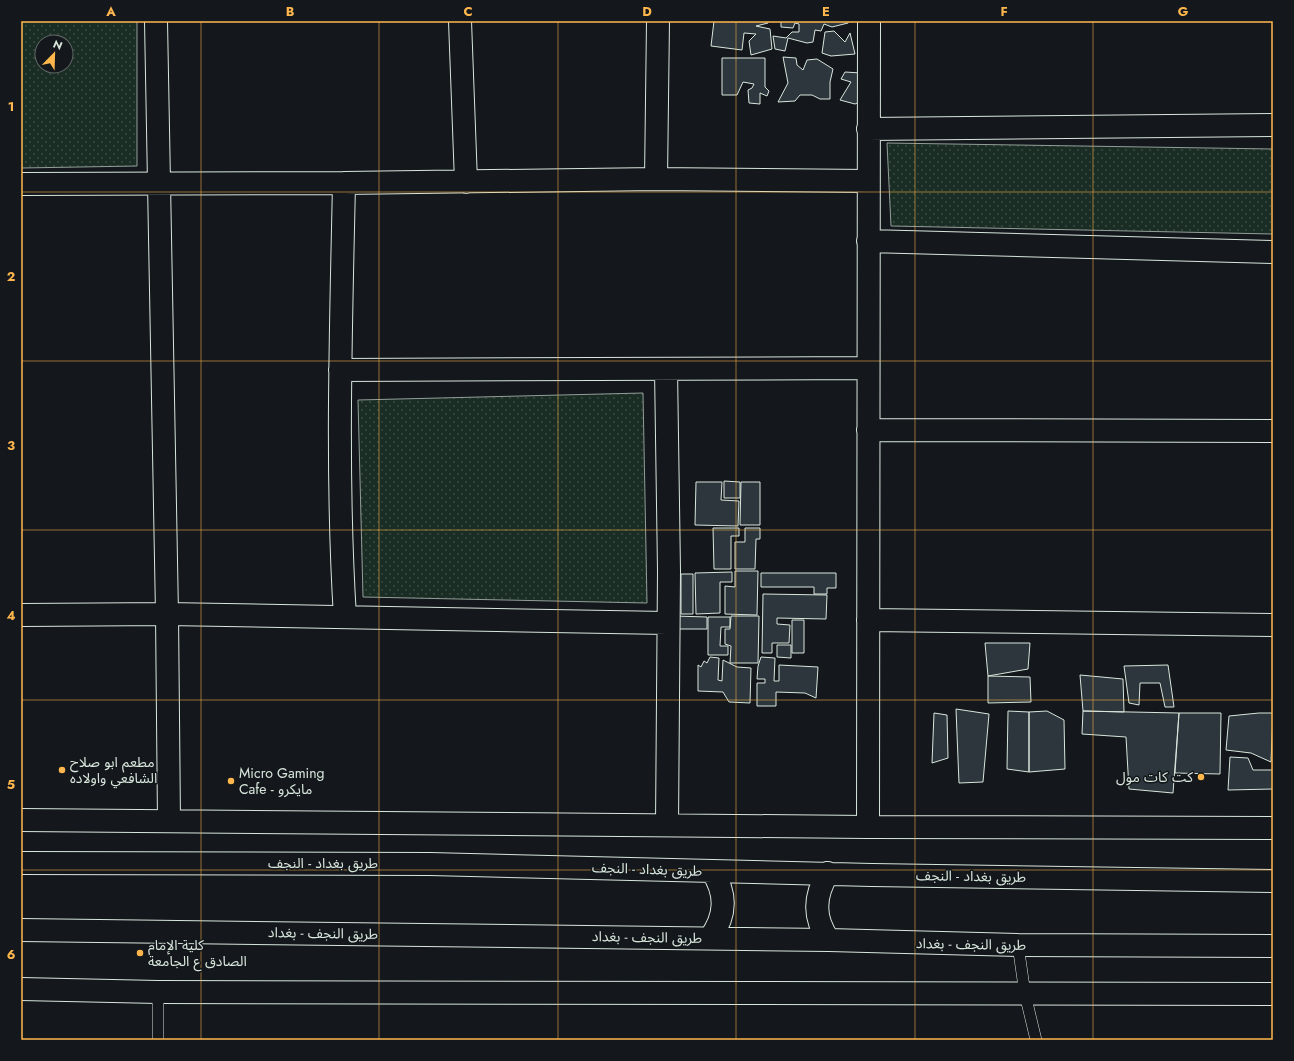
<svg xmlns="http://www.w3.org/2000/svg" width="1294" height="1061" font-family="Jost,'Noto Sans Arabic',sans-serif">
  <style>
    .grass { fill: url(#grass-dots); stroke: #939e99; fill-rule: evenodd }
    .building { fill: #2c363c; stroke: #d8e6dc }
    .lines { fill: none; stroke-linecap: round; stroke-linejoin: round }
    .service-casing { stroke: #d8e6dc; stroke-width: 12 }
    .minor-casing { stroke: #d8e6dc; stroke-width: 24 }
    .primary-casing { stroke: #d8e6dc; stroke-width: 24 }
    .service { stroke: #14181c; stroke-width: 11 }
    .minor { stroke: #14181c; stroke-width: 22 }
    .primary { stroke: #14181c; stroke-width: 22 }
    .grid { fill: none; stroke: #ffb74d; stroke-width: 1; stroke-opacity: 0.55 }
    .poi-dot { fill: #ffb74d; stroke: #14181c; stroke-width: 1.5 }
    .labels { text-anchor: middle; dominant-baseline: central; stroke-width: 3; stroke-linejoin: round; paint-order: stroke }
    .poi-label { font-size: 14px; fill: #d8e6dc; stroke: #14181c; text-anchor: start }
    .street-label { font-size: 14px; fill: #d8e6dc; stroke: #14181c }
    .neatline { fill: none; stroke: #ffb74d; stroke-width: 1.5 }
    .grid-label { font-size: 13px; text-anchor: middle; font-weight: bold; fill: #ffb74d }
  </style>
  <defs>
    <pattern id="grass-dots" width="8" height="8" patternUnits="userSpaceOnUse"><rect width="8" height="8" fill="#1a2d24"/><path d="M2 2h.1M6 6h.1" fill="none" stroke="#3b4b43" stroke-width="1.8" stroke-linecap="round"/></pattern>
  </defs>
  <rect width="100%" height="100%" fill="#14181c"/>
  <path class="grass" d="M 21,21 L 137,21 L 137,166 L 21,168 ZM 42,42 L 66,42 L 66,66 L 42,66 Z
    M 887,143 L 1273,149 L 1273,234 L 891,226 Z
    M 643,393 L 647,603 L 363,597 L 358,400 Z"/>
  <path class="building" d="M 714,21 L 768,21 L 768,23 L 756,26 L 770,29 L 772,49 L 751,55 L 749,41 L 756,34 L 744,33 L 742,50 L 711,46 Z
    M 781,21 L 849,21 L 848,23 L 832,27 L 824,24 L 821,31 L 815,30 L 813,42 L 807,43 L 788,38 L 785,51 L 775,49 L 773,36 L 786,38 L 792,32 L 799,32 L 799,24 L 795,23 L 793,28 L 781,27 Z
    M 834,31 L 845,42 L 850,33 L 855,54 L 831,56 L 822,53 L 825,32 Z
    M 783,57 L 796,58 L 797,65 L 803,70 L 807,60 L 817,59 L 833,69 L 830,82 L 830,99 L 820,99 L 812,95 L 800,95 L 795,101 L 778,102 L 788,83 Z
    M 722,58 L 765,58 L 765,87 L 769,91 L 767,96 L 760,93 L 760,104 L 749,103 L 748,90 L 752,88 L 754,84 L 743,82 L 737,95 L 722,95 Z
    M 845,72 L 861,73 L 862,101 L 855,104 L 840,100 L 851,82 L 841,79 Z
    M 724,481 L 740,482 L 740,498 L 724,498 Z
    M 696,482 L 722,482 L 721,500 L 739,501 L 738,526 L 695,525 Z
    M 741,482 L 760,482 L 760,525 L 740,525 Z
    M 713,528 L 739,528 L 739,536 L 731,536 L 731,569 L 714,569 Z
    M 745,528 L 760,528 L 760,539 L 756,539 L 755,569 L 735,569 L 735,542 L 745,542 Z
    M 735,571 L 758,571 L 757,615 L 725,614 L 725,586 L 735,587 Z
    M 732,572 L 732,582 L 720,582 L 720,613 L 696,614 L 695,573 Z
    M 761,573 L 836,573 L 836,588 L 827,588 L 827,594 L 814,594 L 814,587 L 761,587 Z
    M 681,574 L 693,574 L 693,614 L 681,614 Z
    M 763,594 L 827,595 L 826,619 L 777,618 L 777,624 L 790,625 L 789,643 L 772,643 L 772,653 L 762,653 Z
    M 674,616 L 707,617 L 707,629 L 674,629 Z
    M 731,616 L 759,616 L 758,663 L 730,663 L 731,646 L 725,644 L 725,629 L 730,629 Z
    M 708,617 L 730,617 L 730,627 L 721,627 L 720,646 L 728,646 L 728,655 L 708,655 Z
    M 792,620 L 804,620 L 804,653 L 792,653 Z
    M 985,643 L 1030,643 L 1028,669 L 988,676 Z
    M 777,645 L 791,645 L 791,658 L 777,657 Z
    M 710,657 L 719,658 L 718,680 L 722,681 L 723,660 L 737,667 L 751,668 L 750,703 L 729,702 L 723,692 L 698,691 L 698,665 L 701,667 L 704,661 L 707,663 Z
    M 761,657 L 775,658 L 774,681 L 779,681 L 779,665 L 818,667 L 816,698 L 805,693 L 776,692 L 776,706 L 757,706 L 757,683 L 765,683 L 765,679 L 757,679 L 758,666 Z
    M 1168,665 L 1174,707 L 1165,707 L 1160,683 L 1140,683 L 1139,705 L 1129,703 L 1124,666 Z
    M 1080,675 L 1123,679 L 1124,712 L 1083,711 Z
    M 988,676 L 1030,677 L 1031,702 L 988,703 Z
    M 956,709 L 989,714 L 983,782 L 959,783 Z
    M 1008,711 L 1029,712 L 1029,772 L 1007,769 Z
    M 1047,711 L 1064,720 L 1065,769 L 1029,772 L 1029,712 Z
    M 1083,711 L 1179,713 L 1173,793 L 1129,789 L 1126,737 L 1082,734 Z
    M 934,713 L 947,715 L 948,758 L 932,763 Z
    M 1179,713 L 1221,713 L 1220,774 L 1175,773 Z
    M 1259,713 L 1273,713 L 1271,762 L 1251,753 L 1226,750 L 1229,716 Z
    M 1230,757 L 1248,758 L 1253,770 L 1273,770 L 1273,789 L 1228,790 Z"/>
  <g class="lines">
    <g class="service-casing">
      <path id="service" d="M 1018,945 L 1025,994 L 1036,1040
        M 158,1040 L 158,992"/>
    </g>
    <g class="minor-casing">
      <path id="minor" d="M 156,21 L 167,614 L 169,821
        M 460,21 L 466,182
        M 868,129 L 1273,125
        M 656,179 L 658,21
        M 344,183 C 341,327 336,473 345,617
        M 21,184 L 344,183 L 656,179 L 868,181
        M 868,241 L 1273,252
        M 666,369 L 669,571 L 667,825
        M 340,370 L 868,368
        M 868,430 L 1273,431
        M 21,615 L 167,614 L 667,623
        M 868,620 L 1273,625
        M 21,820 L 868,827 L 1273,828
        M 868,827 L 869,21
        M 21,989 L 158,992 L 1273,994"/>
    </g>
    <g class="primary-casing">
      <path id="primary" d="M 21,863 L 430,864 L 872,875 L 1273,881
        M 828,873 C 814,896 813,918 829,940
        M 21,930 L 829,940 L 1018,945 L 1273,946
        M 710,938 C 726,916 727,894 712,871"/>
    </g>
    <use href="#service" class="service"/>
    <use href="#minor" class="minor"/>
    <use href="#primary" class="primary"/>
  </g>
  <path class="grid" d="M 201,21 L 201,1040M 379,21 L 379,1040M 558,21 L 558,1040M 736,21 L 736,1040M 915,21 L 915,1040M 1093,21 L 1093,1040M 21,192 L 1273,192M 21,361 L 1273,361M 21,530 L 1273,530M 21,700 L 1273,700M 21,870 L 1273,870"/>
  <g class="poi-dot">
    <circle cx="62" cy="770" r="4"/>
    <circle cx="1201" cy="777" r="4"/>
    <circle cx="231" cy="781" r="4"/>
    <circle cx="140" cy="953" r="4"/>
  </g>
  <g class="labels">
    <g class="poi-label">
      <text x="70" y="762">مطعم ابو صلاح<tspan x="70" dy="16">الشافعي واولاده</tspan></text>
      <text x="239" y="773">Micro Gaming<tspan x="239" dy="16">Cafe - مايكرو</tspan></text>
      <text x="1193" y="777" text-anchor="end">كت كات مول</text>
      <text x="148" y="945">كلية الإمام<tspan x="148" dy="16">الصادق ع الجامعة</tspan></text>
    </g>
    <g class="street-label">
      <text x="323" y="863">طريق بغداد - النجف</text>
      <text transform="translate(647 869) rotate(2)">طريق بغداد - النجف</text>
      <text transform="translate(971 876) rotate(1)">طريق بغداد - النجف</text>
      <text transform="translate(323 933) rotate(1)">طريق النجف - بغداد</text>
      <text transform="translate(647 937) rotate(1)">طريق النجف - بغداد</text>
      <text transform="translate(971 944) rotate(1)">طريق النجف - بغداد</text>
    </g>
  </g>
  <rect width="1294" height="1061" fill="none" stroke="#14181c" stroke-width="44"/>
  <g transform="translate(54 54) rotate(23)"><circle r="19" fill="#14181c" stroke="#626a69"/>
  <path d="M0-3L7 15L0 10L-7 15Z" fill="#ffb74d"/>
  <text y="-6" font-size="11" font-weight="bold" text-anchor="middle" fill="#d8e6dc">N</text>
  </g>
  <rect x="22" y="22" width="1250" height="1017" class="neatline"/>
  <g class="grid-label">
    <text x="111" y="16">A</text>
    <text x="290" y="16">B</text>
    <text x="468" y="16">C</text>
    <text x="647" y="16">D</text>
    <text x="826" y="16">E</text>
    <text x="1004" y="16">F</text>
    <text x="1183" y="16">G</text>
    <text x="11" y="111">1</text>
    <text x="11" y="281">2</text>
    <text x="11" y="450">3</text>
    <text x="11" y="620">4</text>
    <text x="11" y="789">5</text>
    <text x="11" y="959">6</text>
  </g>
</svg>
